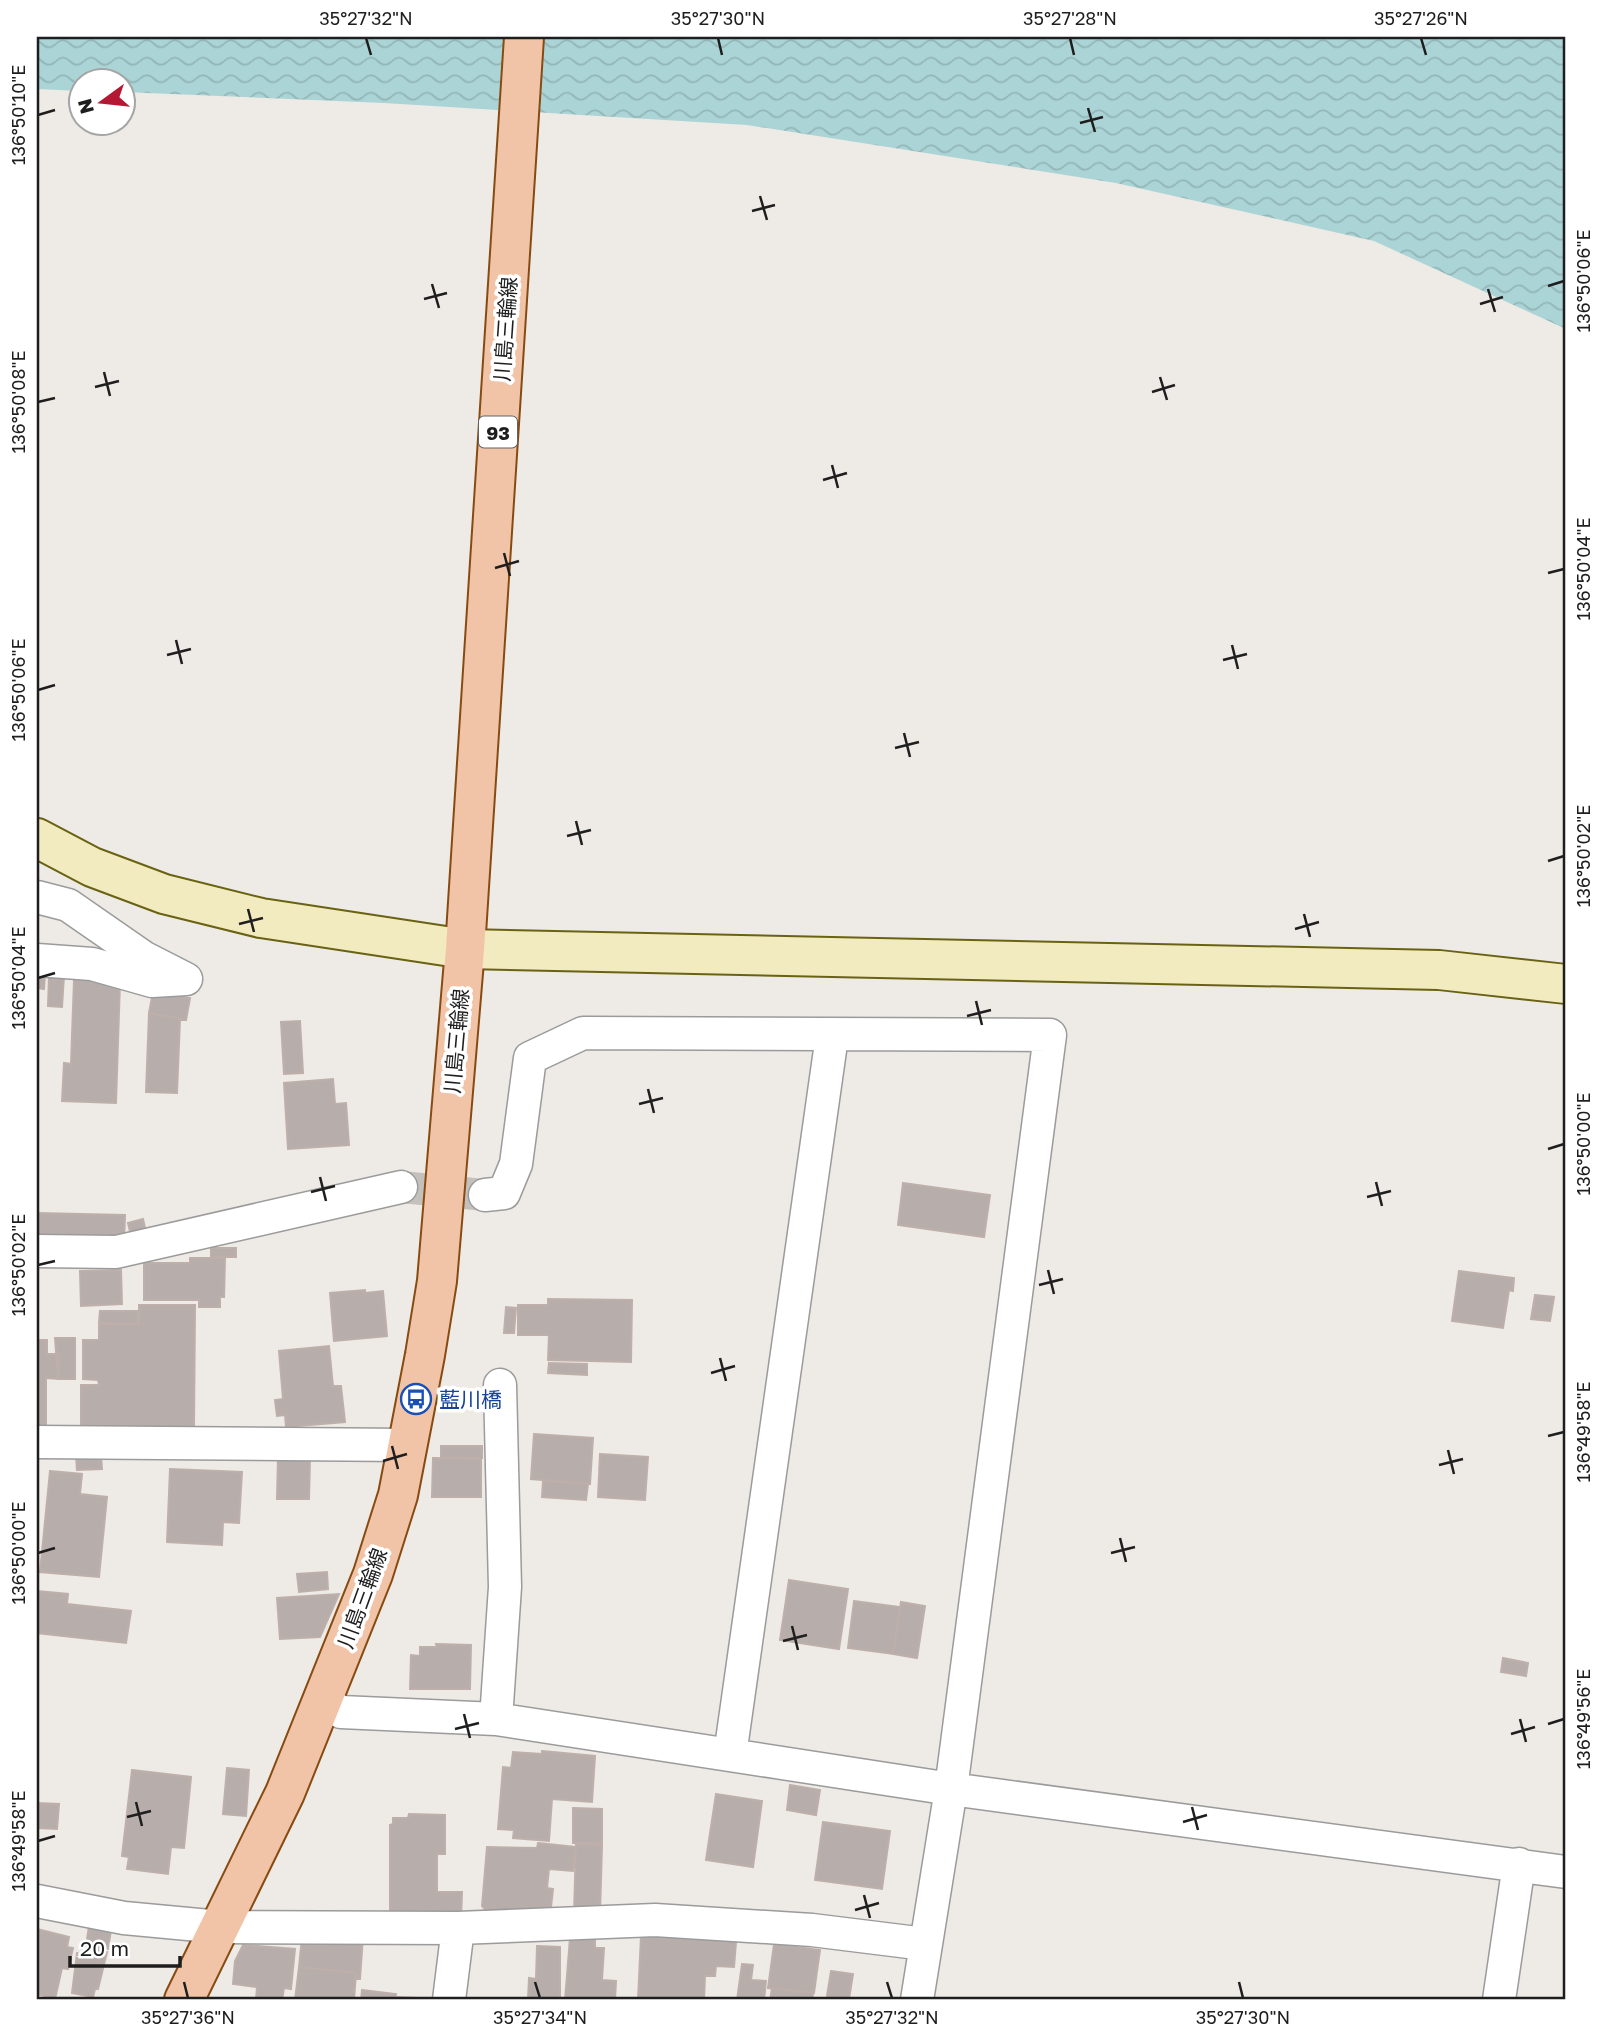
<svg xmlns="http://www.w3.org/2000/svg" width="1603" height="2037" font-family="'Golos Text','Noto Sans JP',sans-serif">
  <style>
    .water { fill: url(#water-waves) }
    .building { fill: #b7aeab; stroke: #beafaa; stroke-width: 2 }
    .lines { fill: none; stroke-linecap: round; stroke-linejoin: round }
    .street-tunnel { stroke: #c4c1bd; stroke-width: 32; stroke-dasharray: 32 16; stroke-linecap: butt }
    .street-casing { stroke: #9b9b9b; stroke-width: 35 }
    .secondary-casing { stroke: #696212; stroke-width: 42 }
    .primary-casing { stroke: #874b12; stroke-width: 42 }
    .street { stroke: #fff; stroke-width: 32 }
    .secondary { stroke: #f2ebbf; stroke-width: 38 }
    .primary { stroke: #f1c4a8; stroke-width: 38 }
    .ticks { fill: none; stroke: #1e1e1e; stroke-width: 2.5 }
    .labels { text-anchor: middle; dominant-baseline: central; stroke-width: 7; stroke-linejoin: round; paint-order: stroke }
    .shield { fill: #fff; stroke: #626262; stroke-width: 2 }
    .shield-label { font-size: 19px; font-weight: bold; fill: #1e1e1e }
    .street-label { font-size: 21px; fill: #1e1e1e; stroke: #fff }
    .transit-label { font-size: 21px; fill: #164399; stroke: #fff; text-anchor: start }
    .neatline { fill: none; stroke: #1e1e1e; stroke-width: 2.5 }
    .ticks-label { font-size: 18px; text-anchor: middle; fill: #1e1e1e }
  </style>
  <defs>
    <pattern id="water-waves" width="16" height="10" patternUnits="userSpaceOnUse" patternTransform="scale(1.75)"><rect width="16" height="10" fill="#abd4d6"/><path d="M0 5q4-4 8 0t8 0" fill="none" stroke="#93b6b7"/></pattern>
  </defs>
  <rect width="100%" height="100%" fill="#eeeae5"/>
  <path class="water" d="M 37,37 L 1566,37 L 1566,329 L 1374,241 L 1116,183 L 747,125 L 384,103 L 123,92 L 122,80 L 80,80 L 80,91 L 37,89 Z"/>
  <path class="building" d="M 37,973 L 45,973 L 44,989 L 37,988 Z
    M 49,976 L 64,976 L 62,1007 L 48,1006 Z
    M 74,980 L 120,982 L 116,1103 L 62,1101 L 64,1063 L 71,1064 Z
    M 153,992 L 190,998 L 186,1020 L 149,1013 Z
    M 149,1013 L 180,1019 L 177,1093 L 146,1092 Z
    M 300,1021 L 303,1073 L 284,1074 L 281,1022 Z
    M 333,1079 L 335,1104 L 346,1103 L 349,1145 L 288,1149 L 284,1083 Z
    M 903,1183 L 990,1195 L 984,1237 L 898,1225 Z
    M 37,1213 L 125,1215 L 124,1242 L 37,1240 Z
    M 143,1219 L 147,1237 L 132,1240 L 128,1223 Z
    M 211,1248 L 236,1248 L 236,1257 L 211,1257 Z
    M 190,1258 L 225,1258 L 224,1297 L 220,1297 L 220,1307 L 199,1307 L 199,1300 L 144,1300 L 144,1263 L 190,1263 Z
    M 121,1270 L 122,1304 L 81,1306 L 80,1271 Z
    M 1459,1271 L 1514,1278 L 1513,1291 L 1509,1290 L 1503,1328 L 1452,1321 Z
    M 365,1290 L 365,1293 L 383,1291 L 387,1336 L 334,1341 L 330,1293 Z
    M 1535,1295 L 1554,1297 L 1550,1321 L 1531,1319 Z
    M 548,1299 L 632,1300 L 631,1362 L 548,1360 L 549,1335 L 518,1335 L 518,1305 L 548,1305 Z
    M 139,1305 L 195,1305 L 194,1428 L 81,1427 L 81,1385 L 99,1385 L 98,1380 L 83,1379 L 83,1340 L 99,1340 L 99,1324 L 139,1324 Z
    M 506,1307 L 516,1308 L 514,1333 L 504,1333 Z
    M 100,1311 L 138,1311 L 138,1324 L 99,1323 Z
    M 55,1338 L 75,1338 L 75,1379 L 58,1379 Z
    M 37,1340 L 47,1340 L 47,1354 L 59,1354 L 58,1379 L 46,1378 L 46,1425 L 37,1425 Z
    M 329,1346 L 333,1386 L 341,1386 L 345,1422 L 286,1427 L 285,1415 L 277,1416 L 275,1400 L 283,1399 L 279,1351 Z
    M 549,1363 L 587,1364 L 587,1375 L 548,1373 Z
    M 534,1434 L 593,1438 L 590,1484 L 531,1479 Z
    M 441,1446 L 482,1446 L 482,1458 L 441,1458 Z
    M 600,1454 L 648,1457 L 645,1500 L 598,1497 Z
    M 101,1455 L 102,1469 L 77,1470 L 76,1456 Z
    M 278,1458 L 310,1458 L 309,1499 L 277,1499 Z
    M 433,1458 L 481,1459 L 481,1497 L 432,1497 Z
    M 170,1469 L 242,1472 L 239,1523 L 223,1522 L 222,1545 L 167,1542 Z
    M 50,1471 L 82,1474 L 80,1494 L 107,1497 L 99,1577 L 40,1572 Z
    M 543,1481 L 588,1484 L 586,1500 L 542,1497 Z
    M 327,1572 L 328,1589 L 299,1592 L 297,1574 Z
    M 789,1580 L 848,1589 L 839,1649 L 780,1640 Z
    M 37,1591 L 68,1594 L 67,1604 L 131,1611 L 126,1643 L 37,1633 Z
    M 339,1594 L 320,1637 L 280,1639 L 277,1598 Z
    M 854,1601 L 900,1607 L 893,1654 L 848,1648 Z
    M 901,1602 L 925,1606 L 917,1658 L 893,1654 Z
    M 436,1644 L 471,1645 L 470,1689 L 410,1689 L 411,1655 L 420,1656 L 420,1647 L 437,1647 Z
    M 1503,1658 L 1528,1663 L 1526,1676 L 1501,1672 Z
    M 542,1751 L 595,1756 L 592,1802 L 552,1799 L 549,1841 L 513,1838 L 514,1830 L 498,1829 L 503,1767 L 511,1768 L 513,1752 L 542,1754 Z
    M 227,1768 L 249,1770 L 246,1816 L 223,1814 Z
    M 132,1770 L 191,1777 L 184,1848 L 171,1847 L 168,1874 L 127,1869 L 129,1857 L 122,1856 Z
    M 790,1785 L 820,1790 L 816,1815 L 787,1810 Z
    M 716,1794 L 762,1801 L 753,1867 L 706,1860 Z
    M 37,1803 L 59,1804 L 57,1829 L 37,1828 Z
    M 573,1808 L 602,1809 L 602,1843 L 573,1843 Z
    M 409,1814 L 445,1815 L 445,1854 L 437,1854 L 437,1892 L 462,1892 L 461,1919 L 390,1919 L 390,1825 L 393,1824 L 393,1818 L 408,1818 Z
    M 823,1822 L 890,1831 L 882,1889 L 815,1880 Z
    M 538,1843 L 575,1847 L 573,1871 L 549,1869 L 547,1888 L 553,1889 L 550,1916 L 485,1909 L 482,1906 L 487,1847 L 537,1848 Z
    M 576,1844 L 602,1845 L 600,1913 L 574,1913 Z
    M 89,1926 L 111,1930 L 108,1949 L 86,1946 Z
    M 37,1929 L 69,1937 L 67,1947 L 73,1948 L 68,1969 L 62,1968 L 55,1999 L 37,1994 Z
    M 363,1936 L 360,1979 L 356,1979 L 356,1973 L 299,1967 L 302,1937 Z
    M 641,1936 L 736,1942 L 734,1967 L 716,1966 L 715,1976 L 705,1976 L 704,2000 L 638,2000 Z
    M 570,1938 L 595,1940 L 595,1948 L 604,1948 L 602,1980 L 616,1981 L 615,2000 L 565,2000 Z
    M 774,1944 L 820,1950 L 814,1993 L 768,1988 Z
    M 243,1945 L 295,1949 L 291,1989 L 284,1988 L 282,2000 L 256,2000 L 257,1987 L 233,1984 L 235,1961 Z
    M 537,1946 L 560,1947 L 560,2000 L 528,2000 L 529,1978 L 536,1979 Z
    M 84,1947 L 107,1952 L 98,1989 L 95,1989 L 93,1997 L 72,1993 L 77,1953 L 83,1955 Z
    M 742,1964 L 753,1965 L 751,1980 L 766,1981 L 764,2000 L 737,2000 Z
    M 299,1967 L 356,1973 L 354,2000 L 295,2000 Z
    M 831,1971 L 853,1974 L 849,1999 L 827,1996 Z
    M 772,1988 L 813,1993 L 812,2000 L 770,2000 Z
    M 362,1990 L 396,1994 L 395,2000 L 361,2000 Z
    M 397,1997 L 440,1999 L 440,2000 L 397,2000 Z"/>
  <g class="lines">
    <path class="street-tunnel" d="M 401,1187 L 485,1195"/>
    <g class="street-casing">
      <path id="street" d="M 37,897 L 68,905 L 143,957 L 186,979 L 152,981 L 92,964 L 37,960
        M 485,1195 L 504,1193 L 516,1164 L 530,1058 L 583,1033 L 1050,1035 L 951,1789 L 917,2000
        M 37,1251 L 116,1252 L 401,1187
        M 37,1442 L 407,1445
        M 323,1701 L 341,1712 L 496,1719 L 951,1789 L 1566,1872
        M 496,1719 L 505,1587 L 500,1385
        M 730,1755 L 832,1036
        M 37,1901 L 124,1918 L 220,1927 L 458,1928 L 655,1920 L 812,1930 L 925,1944
        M 449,2000 L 458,1928
        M 1499,2000 L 1519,1864"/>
    </g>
    <g class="secondary-casing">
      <path id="secondary" d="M 37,838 L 92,867 L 164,894 L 261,918 L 465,949 L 1439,970 L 1566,984"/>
    </g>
    <g class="primary-casing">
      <path id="primary" d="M 184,2000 L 285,1793 L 373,1574 L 398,1495 L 425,1355 L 437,1281 L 465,949 L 524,37"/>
    </g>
    <use href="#street" class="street"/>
    <use href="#secondary" class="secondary"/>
    <use href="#primary" class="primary"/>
  </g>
  <path class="ticks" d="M 366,38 L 371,55M 718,38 L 722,55M 1070,38 L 1074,55M 1421,38 L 1426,55M 1088,108 L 1095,132M 38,115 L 55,110M 1080,123 L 1103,117M 760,196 L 767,220M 752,211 L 775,205M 432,284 L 439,308M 1548,286 L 1564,281M 1488,289 L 1495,312M 424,299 L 447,293M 1480,304 L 1503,297M 104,372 L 110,396M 1160,377 L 1167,400M 95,387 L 119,381M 1152,392 L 1175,385M 38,402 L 55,398M 832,465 L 838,488M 823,480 L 847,473M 504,553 L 510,576M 495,568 L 519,561M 1548,573 L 1564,569M 176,640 L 182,664M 1232,645 L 1238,669M 167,655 L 191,649M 1223,660 L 1247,654M 38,690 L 55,685M 904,733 L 910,757M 895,748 L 919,742M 576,821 L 582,845M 567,836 L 591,830M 1548,861 L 1564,856M 248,909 L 254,932M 1304,914 L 1310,937M 239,924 L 263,918M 1295,929 L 1319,922M 38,978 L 55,973M 976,1001 L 982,1025M 967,1016 L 991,1010M 648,1089 L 654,1113M 639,1104 L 663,1098M 1548,1149 L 1564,1144M 320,1177 L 326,1201M 1376,1182 L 1382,1206M 311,1192 L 335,1186M 1367,1197 L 1391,1191M 38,1265 L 55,1261M 1048,1270 L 1054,1294M 1039,1285 L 1063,1279M 720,1358 L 726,1381M 711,1373 L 735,1366M 1548,1436 L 1564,1432M 392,1446 L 398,1469M 1448,1450 L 1454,1474M 383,1461 L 407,1454M 1439,1465 L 1463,1459M 1120,1538 L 1126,1562M 38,1553 L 55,1548M 1111,1553 L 1135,1547M 792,1626 L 798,1650M 783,1641 L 807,1635M 464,1714 L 470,1738M 1520,1719 L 1526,1742M 1548,1724 L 1564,1719M 455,1729 L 479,1723M 1511,1734 L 1535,1727M 136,1802 L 142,1826M 1192,1807 L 1198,1830M 127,1817 L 151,1811M 1183,1822 L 1207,1815M 38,1841 L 55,1836M 864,1895 L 870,1918M 855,1910 L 879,1903M 184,1982 L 188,1998M 535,1982 L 540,1998M 887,1982 L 892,1998M 1239,1982 L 1243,1998"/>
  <defs>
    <g id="bus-ring" transform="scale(1.575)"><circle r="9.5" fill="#fff" stroke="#1a4fb4" stroke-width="1.5"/><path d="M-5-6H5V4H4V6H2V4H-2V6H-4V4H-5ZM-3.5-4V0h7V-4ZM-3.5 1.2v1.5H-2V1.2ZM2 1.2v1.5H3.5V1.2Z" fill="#1a4fb4"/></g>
  </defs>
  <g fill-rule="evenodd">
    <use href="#bus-ring" x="416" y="1399"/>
  </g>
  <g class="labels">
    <rect class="shield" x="479" y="416.5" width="38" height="31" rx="5"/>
    <g class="shield-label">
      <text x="498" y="432">93</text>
    </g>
    <g class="street-label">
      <text transform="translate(505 329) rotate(-86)">川島三輪線</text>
      <text transform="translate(456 1041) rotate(-85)">川島三輪線</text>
      <text transform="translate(362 1598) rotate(-70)">川島三輪線</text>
    </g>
    <g class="transit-label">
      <text x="439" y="1399">藍川橋</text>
    </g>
  </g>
  <rect width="1603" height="2037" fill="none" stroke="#ffffff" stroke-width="77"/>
  <g transform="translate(102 102) rotate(255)"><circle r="33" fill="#ffffff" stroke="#a5a5a5" stroke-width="2"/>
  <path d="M0-5L12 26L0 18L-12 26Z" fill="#b51834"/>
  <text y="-10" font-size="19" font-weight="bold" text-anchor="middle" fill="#1e1e1e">N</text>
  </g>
  <path d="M70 1956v10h110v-10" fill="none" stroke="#1e1e1e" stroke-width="3.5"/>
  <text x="80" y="1956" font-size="21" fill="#1e1e1e" stroke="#ffffff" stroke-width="5" paint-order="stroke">20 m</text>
  <rect x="38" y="38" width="1526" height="1960" class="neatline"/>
  <g class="ticks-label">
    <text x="366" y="25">35°27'32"N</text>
    <text x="718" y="25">35°27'30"N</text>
    <text x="1070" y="25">35°27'28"N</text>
    <text x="1421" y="25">35°27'26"N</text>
    <text transform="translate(19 115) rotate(-90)" y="6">136°50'10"E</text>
    <text transform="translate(1584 281) rotate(-90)" y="6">136°50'06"E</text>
    <text transform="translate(19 402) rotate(-90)" y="6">136°50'08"E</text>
    <text transform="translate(1584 569) rotate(-90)" y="6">136°50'04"E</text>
    <text transform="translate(19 690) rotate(-90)" y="6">136°50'06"E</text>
    <text transform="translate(1584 856) rotate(-90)" y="6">136°50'02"E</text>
    <text transform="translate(19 978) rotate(-90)" y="6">136°50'04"E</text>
    <text transform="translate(1584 1144) rotate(-90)" y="6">136°50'00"E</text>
    <text transform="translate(19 1265) rotate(-90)" y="6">136°50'02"E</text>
    <text transform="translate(1584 1432) rotate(-90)" y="6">136°49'58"E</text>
    <text transform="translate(19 1553) rotate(-90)" y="6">136°50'00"E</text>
    <text transform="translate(1584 1719) rotate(-90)" y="6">136°49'56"E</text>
    <text transform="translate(19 1841) rotate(-90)" y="6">136°49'58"E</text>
    <text x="188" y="2024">35°27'36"N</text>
    <text x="540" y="2024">35°27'34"N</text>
    <text x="892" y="2024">35°27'32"N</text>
    <text x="1243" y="2024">35°27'30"N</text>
  </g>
</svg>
